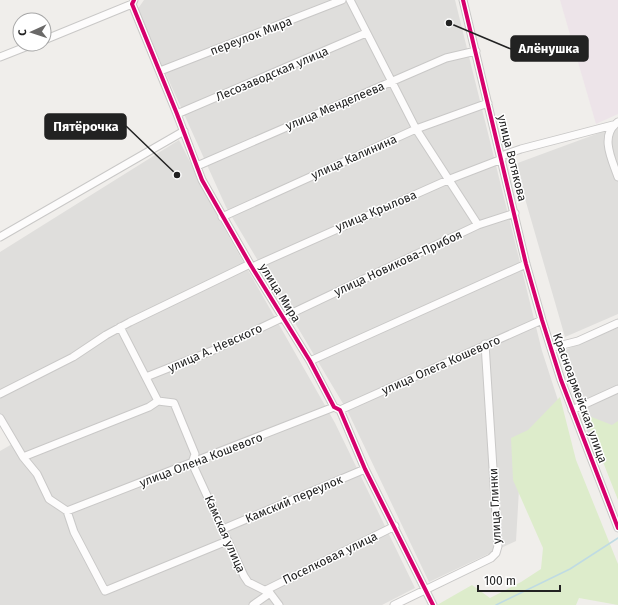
<svg xmlns="http://www.w3.org/2000/svg" width="618" height="605" font-family="'Fira Sans',sans-serif">
  <style>
    .residential { fill: #dfdedc }
    .industrial { fill: #ede4e9 }
    .grass { fill: #ddeccb }
    .lines { fill: none; stroke-linecap: round; stroke-linejoin: round }
    .stream { stroke: #bfdbe3; stroke-width: 1.5 }
    .minor-casing { stroke: #c9c8c7; stroke-width: 9 }
    .minor { stroke: #fdfcfc; stroke-width: 7 }
    .cycleway-casing { stroke: #fff; stroke-width: 6 }
    .cycleway { stroke: #d6006c; stroke-width: 4 }
    .labels { text-anchor: middle; dominant-baseline: central; stroke-width: 3; stroke-linejoin: round; paint-order: stroke }
    .street-label { font-size: 12px; fill: #222; stroke: #fff }
    .leader { fill: none; stroke: #222; stroke-width: 1.5 }
    .callout-dot { fill: #222; stroke: #fff; stroke-width: 1.5 }
    .callout { fill: #222; stroke: #222; stroke-width: 1.5 }
    .callout-label { font-size: 13px; text-anchor: middle; font-weight: bold; fill: #fff }
  </style>
  <rect width="100%" height="100%" fill="#f0eeeb"/>
  <path class="residential" d="M 144,0 L 455,0 L 542,351 L 567,428 L 522,438 L 516,541 L 429,582 L 348,412 L 226,207 L 137,10 Z
    M 618,126 L 618,314 L 565,337 L 515,164 Z
    M 179,140 L 220,221 L 335,423 L 415,588 L 382,605 L 0,605 L 0,451 L 14,443 L 0,421 L 0,252 Z
    M 618,328 L 618,429 L 590,440 L 560,352 Z"/>
  <path class="industrial" d="M 560,0 L 618,0 L 618,114 L 596,124 Z"/>
  <path class="grass" d="M 560,397 L 576,460 L 618,564 L 618,605 L 579,598 L 576,605 L 437,605 L 472,585 L 490,598 L 521,582 L 541,569 L 543,548 L 513,480 L 511,438 L 528,430 Z
    M 584,414 L 612,425 L 618,421 L 618,500 Z"/>
  <g class="lines">
    <path class="stream" d="M 496,605 L 570,569 L 618,538"/>
    <g class="minor-casing">
      <path id="minor" d="M 134,0 L 132,4 L 177,114 L 202,180 L 250,264 L 310,361 L 334,407 L 340,410 L 365,469 L 433,605
        M 350,0 L 416,129 L 478,225
        M 463,0 L 526,264 L 542,320 L 561,380 L 618,528
        M 44,40 L 132,4
        M 0,57 L 33,44
        M 160,71 L 342,0
        M 177,114 L 366,33
        M 618,122 C 599,135 612,160 618,177
        M 501,156 L 521,149 L 613,125
        M 197,166 L 446,58 L 476,51
        M 222,217 L 416,129 L 488,103
        M 0,237 L 184,131
        M 252,267 L 450,179 L 502,159
        M 120,327 L 158,401 L 174,403 L 195,454 L 192,463 L 244,576 L 248,582 L 270,593 L 279,605
        M 551,348 L 578,341 L 618,323
        M 310,361 L 526,264
        M 146,377 L 214,350 L 478,225 L 515,213
        M 0,394 L 73,357 L 106,335 L 130,322 L 250,264
        M 340,410 L 542,320
        M 572,410 L 618,389
        M 0,418 L 23,457 L 37,474 L 49,499 L 67,511 L 74,532 L 105,591 L 227,541
        M 23,457 L 149,407 L 158,401
        M 67,511 L 334,407
        M 223,529 L 365,469
        M 266,590 L 395,526
        M 253,605 L 270,593
        M 394,605 L 491,558 L 496,553 L 498,546 L 485,344"/>
    </g>
    <use href="#minor" class="minor"/>
    <g class="cycleway-casing">
      <path id="cycleway" d="M 134,0 L 132,4 L 177,114 L 202,180 L 250,264 L 310,361 L 334,407 L 340,410 L 365,469 L 433,605
        M 463,0 L 526,264 L 542,320 L 561,380 L 618,528"/>
    </g>
    <use href="#cycleway" class="cycleway"/>
  </g>
  <g class="labels">
    <g class="street-label">
      <text transform="translate(251 36) rotate(-21)">переулок Мира</text>
      <text transform="translate(272 74) rotate(-23)">Лесозаводская улица</text>
      <text transform="translate(335 106) rotate(-23)">улица Менделеева</text>
      <text transform="translate(354 157) rotate(-24)">улица Калинина</text>
      <text transform="translate(512 158) rotate(76)">улица Вотякова</text>
      <text transform="translate(376 211) rotate(-23)">улица Крылова</text>
      <text transform="translate(398 263) rotate(-25)">улица Новикова-Прибоя</text>
      <text transform="translate(280 293) rotate(58)">улица Мира</text>
      <text transform="translate(215 348) rotate(-24)">улица А. Невского</text>
      <text transform="translate(441 365) rotate(-24)">улица Олега Кошевого</text>
      <text transform="translate(580 398) rotate(70)">Красноармейская улица</text>
      <text transform="translate(201 460) rotate(-21)">улица Олена Кошевого</text>
      <text transform="translate(294 499) rotate(-23)">Камский переулок</text>
      <text transform="translate(495 506) rotate(-93)">улица Глинки</text>
      <text transform="translate(225 534) rotate(66)">Камская улица</text>
      <text transform="translate(330 558) rotate(-26)">Поселковая улица</text>
    </g>
  </g>
  <path class="leader" d="M449 23L511 49M177 175L126 126"/>
  <g class="callout-dot">
    <circle cx="449" cy="23" r="4"/>
    <circle cx="177" cy="175" r="4"/>
  </g>
  <g class="callout">
    <rect x="511" y="36" width="77" height="25" rx="4"/>
    <rect x="45" y="114" width="81" height="25" rx="4"/>
  </g>
  <g class="callout-label">
    <text x="549" y="53">Алёнушка</text>
    <text x="86" y="131">Пятёрочка</text>
  </g>
  <g transform="translate(32 32) rotate(267)"><circle r="19" fill="#ffffff" stroke="#a7a7a7"/>
  <path d="M0-3L7 15L0 10L-7 15Z" fill="#6a6968"/>
  <text y="-6" font-size="11" font-weight="bold" text-anchor="middle" fill="#222222">С</text>
  </g>
  <path d="M478 585v6h82v-6" fill="none" stroke="#222222" stroke-width="2"/>
  <text x="484" y="585" font-size="12" fill="#222222" stroke="#ffffff" stroke-width="3" paint-order="stroke">100 m</text>
</svg>
